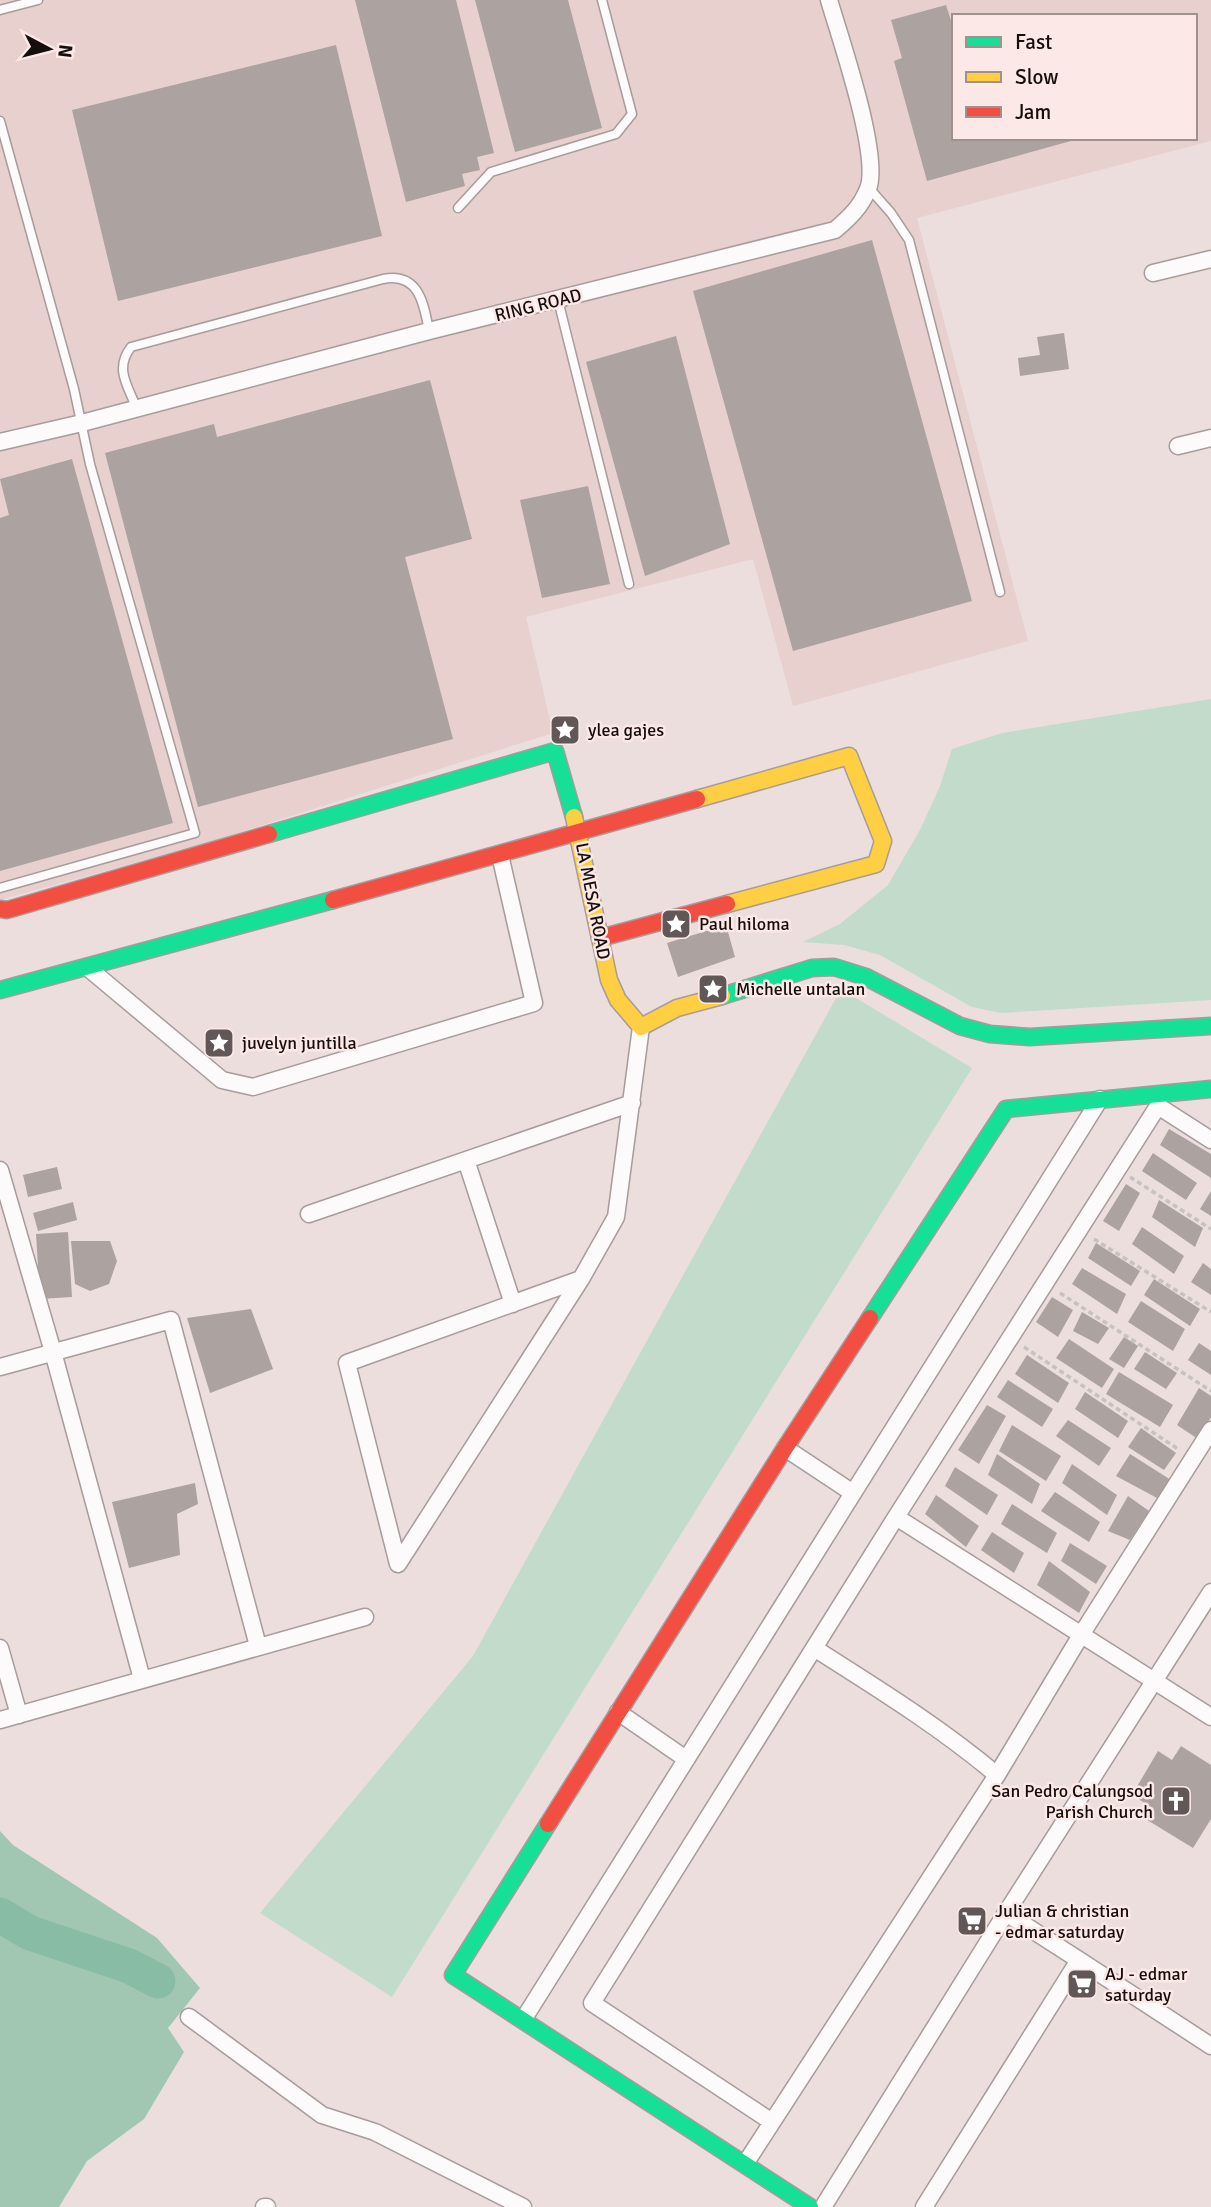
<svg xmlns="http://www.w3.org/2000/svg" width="1211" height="2207" font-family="Signika,sans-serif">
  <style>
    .built { fill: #e7d0cd; fill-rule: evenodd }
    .green { fill: #c2dbcb }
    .forest { fill: #a1c7b3 }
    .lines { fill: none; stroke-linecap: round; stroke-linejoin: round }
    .river { stroke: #89bca4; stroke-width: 35 }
    .building { fill: #aca2a0 }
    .lane-casing { stroke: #a79c9b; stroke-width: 11 }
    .street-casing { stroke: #a79c9b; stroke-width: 19 }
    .fast-casing { stroke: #a79c9b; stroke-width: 19 }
    .slow-casing { stroke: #a79c9b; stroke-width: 19 }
    .jam-casing { stroke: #a79c9b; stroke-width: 19 }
    .path { stroke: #c5c2c1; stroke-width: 3.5; stroke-dasharray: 5 3.5; stroke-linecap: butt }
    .lane { stroke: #fcfafa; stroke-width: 8 }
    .street { stroke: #fcfafa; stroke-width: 16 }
    .fast { stroke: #16e098; stroke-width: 16 }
    .slow { stroke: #ffcf43; stroke-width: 16 }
    .jam { stroke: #f24e42; stroke-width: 16 }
    .labels { text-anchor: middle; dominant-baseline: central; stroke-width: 5; stroke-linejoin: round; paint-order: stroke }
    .street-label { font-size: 18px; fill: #160e0d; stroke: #fce8e6 }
    .poi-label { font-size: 18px; fill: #160e0d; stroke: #fce8e6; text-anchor: start }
  </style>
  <rect width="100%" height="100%" fill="#ecdedd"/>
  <path class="built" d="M 0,0 L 1211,0 L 1211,141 L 917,218 L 1028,641 L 793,706 L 753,559 L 526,617 L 553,733 L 209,842 L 0,900 ZM 954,16 L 1195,16 L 1195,138 L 954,138 Z"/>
  <path class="green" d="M 1211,699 L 1211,1000 L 1001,1013 L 972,1007 L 880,955 L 844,945 L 803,942 L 840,924 L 888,885 L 920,830 L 940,786 L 952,749 L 1002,733 Z
    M 841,989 L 972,1068 L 392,1997 L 260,1913 L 473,1656 Z"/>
  <path class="forest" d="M 0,1831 L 13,1845 L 157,1938 L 200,1988 L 168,2028 L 184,2052 L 144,2119 L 87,2161 L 59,2207 L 0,2207 Z"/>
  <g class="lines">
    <path class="river" d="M 0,1915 L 30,1933 L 129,1966 L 158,1981"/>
  </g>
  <path class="building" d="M 355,0 L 456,0 L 494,153 L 477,157 L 480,170 L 462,174 L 465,186 L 406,202 Z
    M 475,0 L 568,0 L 602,128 L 515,152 Z
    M 946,5 L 954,30 L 954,138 L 1078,139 L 927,181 L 894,61 L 902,58 L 891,20 Z
    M 336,45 L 382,236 L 118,301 L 72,110 Z
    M 872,240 L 972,601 L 793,651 L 693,291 Z
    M 1064,333 L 1069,369 L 1020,376 L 1018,358 L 1040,355 L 1037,337 Z
    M 676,336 L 730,544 L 645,576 L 586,362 Z
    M 430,380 L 472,539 L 405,557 L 453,739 L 198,807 L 105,453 L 214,424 L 217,437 Z
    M 72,459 L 173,823 L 0,871 L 0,518 L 9,515 L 0,479 Z
    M 588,486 L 610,584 L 542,598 L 520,500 Z
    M 726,925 L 735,957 L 678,977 L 667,943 Z
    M 1169,1129 L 1211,1154 L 1211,1178 L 1160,1145 Z
    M 1153,1153 L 1197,1183 L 1186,1200 L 1142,1171 Z
    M 57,1167 L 62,1189 L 28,1197 L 23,1175 Z
    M 1126,1184 L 1140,1193 L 1119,1231 L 1103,1221 Z
    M 1211,1191 L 1211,1216 L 1200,1209 Z
    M 1159,1200 L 1203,1228 L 1195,1247 L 1152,1217 Z
    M 73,1202 L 77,1220 L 38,1231 L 33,1213 Z
    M 1142,1227 L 1184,1256 L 1174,1274 L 1132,1244 Z
    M 68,1232 L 72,1297 L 40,1299 L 36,1234 Z
    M 71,1241 L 110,1241 L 117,1261 L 109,1284 L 90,1291 L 75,1284 Z
    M 1096,1243 L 1140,1271 L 1131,1286 L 1088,1258 Z
    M 1203,1263 L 1211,1269 L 1211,1295 L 1191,1282 Z
    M 1082,1268 L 1126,1294 L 1117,1314 L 1072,1284 Z
    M 1154,1279 L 1200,1309 L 1190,1326 L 1144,1295 Z
    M 1052,1297 L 1073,1310 L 1058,1337 L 1036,1322 Z
    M 1141,1301 L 1185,1329 L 1173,1351 L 1128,1322 Z
    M 251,1309 L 273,1369 L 210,1393 L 187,1318 Z
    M 1082,1312 L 1109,1328 L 1098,1344 L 1073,1331 Z
    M 1124,1337 L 1138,1346 L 1124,1368 L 1109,1359 Z
    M 1069,1339 L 1114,1369 L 1102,1388 L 1056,1358 Z
    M 1199,1343 L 1211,1351 L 1211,1375 L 1188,1360 Z
    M 1145,1352 L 1177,1373 L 1166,1389 L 1134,1369 Z
    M 1027,1355 L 1069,1383 L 1058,1403 L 1015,1374 Z
    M 1119,1372 L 1173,1405 L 1160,1427 L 1106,1394 Z
    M 1008,1380 L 1053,1409 L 1042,1427 L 997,1397 Z
    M 1199,1388 L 1211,1396 L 1211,1417 L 1198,1439 L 1177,1425 Z
    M 1085,1392 L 1128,1421 L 1118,1438 L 1075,1409 Z
    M 987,1405 L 1006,1416 L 979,1464 L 958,1450 Z
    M 1068,1420 L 1111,1448 L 1099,1466 L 1056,1436 Z
    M 1012,1425 L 1061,1456 L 1046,1481 L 999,1451 Z
    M 1141,1428 L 1176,1453 L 1164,1470 L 1128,1447 Z
    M 997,1454 L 1040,1484 L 1032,1504 L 988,1475 Z
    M 1130,1454 L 1171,1480 L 1157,1498 L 1116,1476 Z
    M 1072,1464 L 1117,1495 L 1107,1515 L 1062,1483 Z
    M 955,1467 L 998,1495 L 987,1515 L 945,1486 Z
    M 195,1483 L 198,1504 L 177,1514 L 180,1555 L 129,1568 L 112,1502 Z
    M 1055,1492 L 1100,1522 L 1089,1542 L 1041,1511 Z
    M 936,1495 L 979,1526 L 966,1547 L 925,1514 Z
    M 1128,1496 L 1149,1511 L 1130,1540 L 1108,1531 Z
    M 1012,1504 L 1057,1533 L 1047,1553 L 1001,1524 Z
    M 992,1532 L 1024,1553 L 1014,1573 L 981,1550 Z
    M 1070,1543 L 1107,1566 L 1096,1584 L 1061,1561 Z
    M 1049,1561 L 1090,1592 L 1079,1613 L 1037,1585 Z
    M 1181,1746 L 1211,1765 L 1211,1819 L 1193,1848 L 1144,1818 L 1151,1807 L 1132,1795 L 1158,1751 L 1172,1760 Z"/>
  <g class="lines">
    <g class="lane-casing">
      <path id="lane" d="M 0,10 L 38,0
        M 0,121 L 74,389 L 90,464 L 195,833 L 0,888
        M 869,188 L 891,213 L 909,240 L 1000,592
        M 458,208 L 491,172 L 616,134 L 632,114 L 602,0
        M 558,300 L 629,584
        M 137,409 C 128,386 114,369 131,347 L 383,279 C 419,272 424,304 429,331"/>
    </g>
    <g class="street-casing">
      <path id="street" d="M 1153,273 L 1211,259
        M 0,442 L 82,423 L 429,331 L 835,230 C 849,218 861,207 868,189 C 881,156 840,38 829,0
        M 1178,446 L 1211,438
        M 87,967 L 222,1080 L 253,1087 L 534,1003 L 500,855
        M 466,1160 L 513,1304
        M 0,1170 L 53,1352 L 142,1679
        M 309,1214 L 632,1103
        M 581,1279 L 347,1363 L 398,1564 L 581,1279 L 616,1217 L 641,1027
        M 0,1367 L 171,1320 L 258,1646
        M 785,1448 L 853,1493
        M 896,1517 L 1211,1717
        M 0,1648 L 19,1715
        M 814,1648 C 877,1688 940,1727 997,1775
        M 618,1712 L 686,1759
        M 0,1720 L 365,1617
        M 1079,1960 L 1211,2046
        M 189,2017 L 322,2115 L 375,2132 L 523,2207
        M 523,2020 L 1100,1099
        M 772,2122 L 592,2003 L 896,1517 L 1158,1106 L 1211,1140
        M 745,2164 L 997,1775 L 1081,1635 L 1211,1430
        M 264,2207 L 267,2207
        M 823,2207 L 1006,1913 L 1211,1592
        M 924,2207 L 1079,1960 L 1006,1913"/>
    </g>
    <g class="fast-casing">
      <path id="fast" d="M 269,834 L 555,751 L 574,817
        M 0,990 L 333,900
        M 722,996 L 812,968 L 834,967 L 866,977 L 960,1026 L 990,1034 L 1030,1037 L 1211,1026
        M 870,1318 L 1006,1109 L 1211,1089
        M 548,1824 L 453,1975 L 810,2207"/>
    </g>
    <g class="slow-casing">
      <path id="slow" d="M 697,799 L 849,756 L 883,841 L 876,864 L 727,904
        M 574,817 L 609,980 L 618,1000 L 641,1027 L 677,1008 L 722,996"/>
    </g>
    <g class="jam-casing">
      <path id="jam" d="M 333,900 L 697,799
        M 0,909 L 7,910 L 269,834
        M 600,938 L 727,904
        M 548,1824 L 785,1448 L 870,1318"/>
    </g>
    <path class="path" d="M 1130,1177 L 1211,1229
      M 1094,1239 L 1211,1312
      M 1060,1293 L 1211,1391
      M 1024,1347 L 1178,1449"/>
    <use href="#lane" class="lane"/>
    <use href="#street" class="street"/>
    <use href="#fast" class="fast"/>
    <use href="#slow" class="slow"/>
    <use href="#jam" class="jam"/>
  </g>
  <defs>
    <g id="sight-square" transform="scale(1.575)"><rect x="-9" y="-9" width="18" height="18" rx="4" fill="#615756" stroke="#fce8e6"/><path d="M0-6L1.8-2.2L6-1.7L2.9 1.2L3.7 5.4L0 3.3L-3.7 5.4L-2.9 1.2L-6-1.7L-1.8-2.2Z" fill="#fff"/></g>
    <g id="church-square" transform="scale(1.575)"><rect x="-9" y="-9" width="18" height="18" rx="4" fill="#615756" stroke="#fce8e6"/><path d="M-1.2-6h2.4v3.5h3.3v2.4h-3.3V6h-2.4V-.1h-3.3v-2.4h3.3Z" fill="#fff"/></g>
    <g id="supermarket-square" transform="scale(1.575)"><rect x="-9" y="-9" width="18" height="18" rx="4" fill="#615756" stroke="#fce8e6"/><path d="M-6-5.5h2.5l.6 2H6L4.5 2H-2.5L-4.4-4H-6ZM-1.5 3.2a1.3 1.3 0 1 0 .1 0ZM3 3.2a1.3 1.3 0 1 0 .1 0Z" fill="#fff"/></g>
  </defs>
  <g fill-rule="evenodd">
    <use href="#sight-square" x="565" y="730"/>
    <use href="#sight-square" x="676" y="924"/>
    <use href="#sight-square" x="713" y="989"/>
    <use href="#sight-square" x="219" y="1043"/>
    <use href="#church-square" x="1176" y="1801"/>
    <use href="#supermarket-square" x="972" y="1921"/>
    <use href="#supermarket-square" x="1082" y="1984"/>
  </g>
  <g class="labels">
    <g class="street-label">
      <text transform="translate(538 305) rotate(-14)">RING ROAD</text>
      <text transform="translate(593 901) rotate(79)">LA MESA ROAD</text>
    </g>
    <g class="poi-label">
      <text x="588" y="730">ylea gajes</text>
      <text x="699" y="924">Paul hiloma</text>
      <text x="736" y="989">Michelle untalan</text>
      <text x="242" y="1043">juvelyn juntilla</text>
      <text x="1153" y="1791" text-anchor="end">San Pedro Calungsod<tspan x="1153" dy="21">Parish Church</tspan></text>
      <text x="995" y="1911">Julian &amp; christian<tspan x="995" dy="21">- edmar saturday</tspan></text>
      <text x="1105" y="1974">AJ - edmar<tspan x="1105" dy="21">saturday</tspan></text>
    </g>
  </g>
  <rect x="952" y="14" width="245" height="126" fill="#fce8e6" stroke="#a0918f" stroke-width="2"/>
  <rect x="966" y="37" width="35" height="10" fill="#16e098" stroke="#a0918f" stroke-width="2"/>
  <text x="1015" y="49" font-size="21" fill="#160e0d">Fast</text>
  <rect x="966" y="72" width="35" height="10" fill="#ffcf43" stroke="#a0918f" stroke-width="2"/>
  <text x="1015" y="84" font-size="21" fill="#160e0d">Slow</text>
  <rect x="966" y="107" width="35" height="10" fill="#f24e42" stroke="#a0918f" stroke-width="2"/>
  <text x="1015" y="119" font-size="21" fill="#160e0d">Jam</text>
  <g transform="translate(49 49) rotate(97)" stroke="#fce8e6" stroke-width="5" paint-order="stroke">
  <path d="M0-5L12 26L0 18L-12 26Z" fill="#160e0d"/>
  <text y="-10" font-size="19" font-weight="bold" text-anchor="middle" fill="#160e0d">N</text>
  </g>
</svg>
